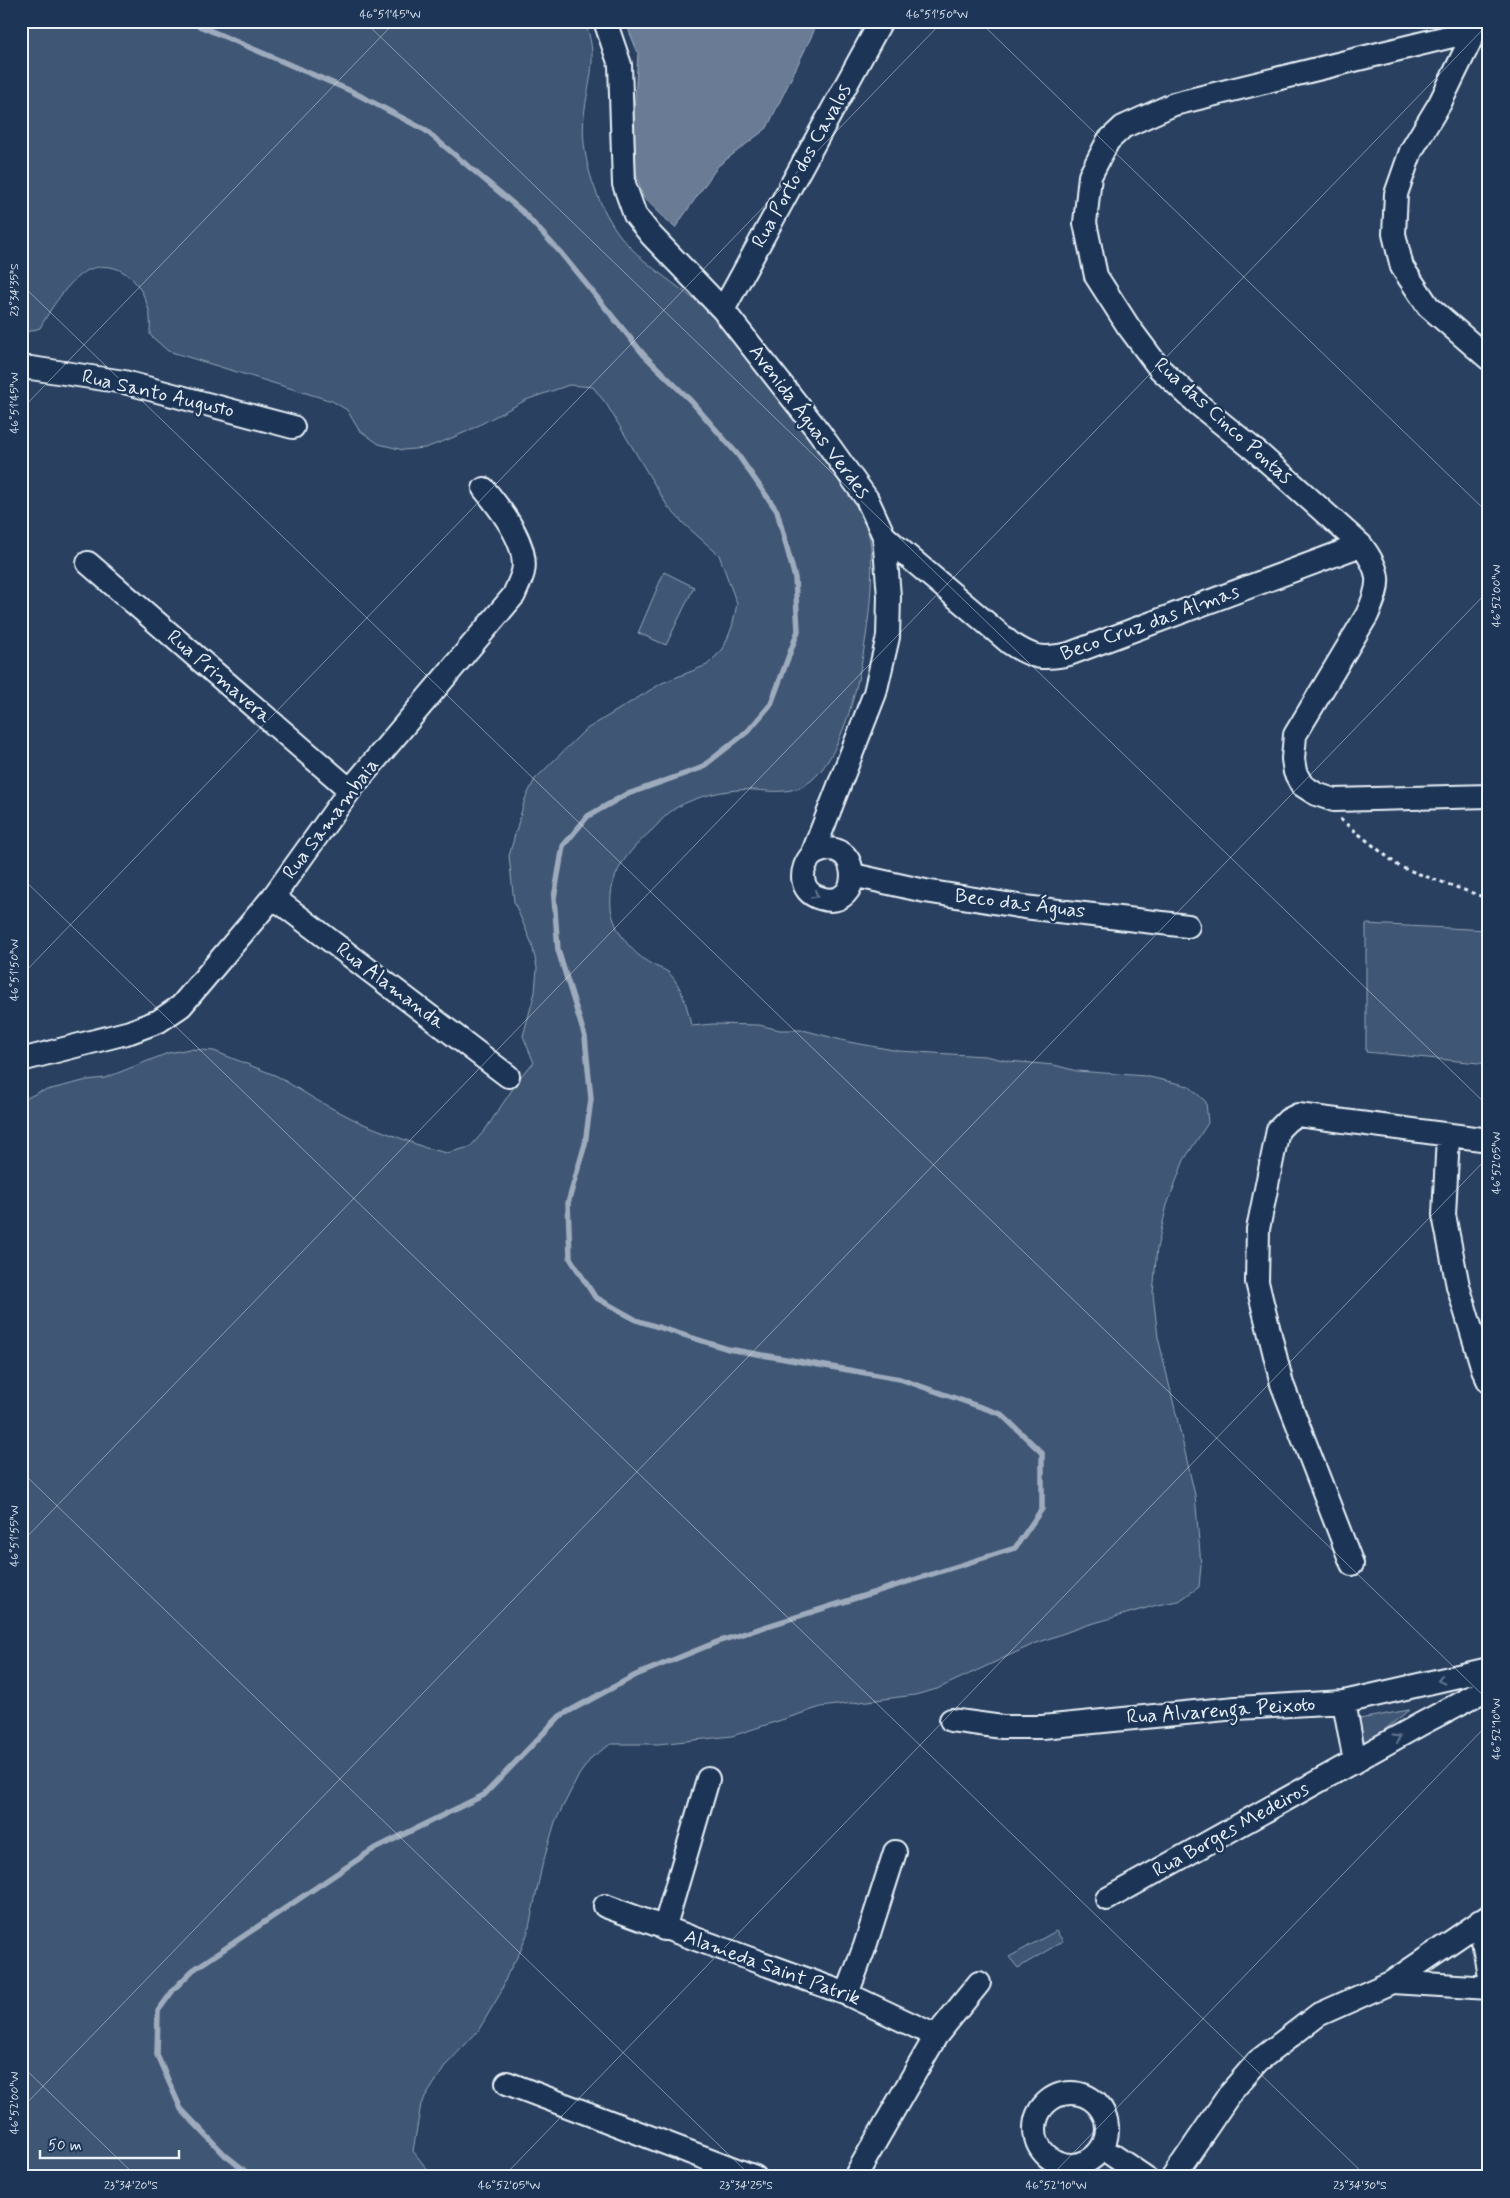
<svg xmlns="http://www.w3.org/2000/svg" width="1510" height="2198" font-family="Mynerve,sans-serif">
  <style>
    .green { fill: #415774; stroke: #94a4b6 }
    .water { fill: #6b7c95; stroke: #9dabbd }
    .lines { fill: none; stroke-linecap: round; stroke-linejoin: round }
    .stream { stroke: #9dabbd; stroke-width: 5.5 }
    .street-casing { stroke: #e8f1f8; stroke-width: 26 }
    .path { stroke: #e8f1f8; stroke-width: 3; stroke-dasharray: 4 4; stroke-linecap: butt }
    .street { stroke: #1d3557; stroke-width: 22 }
    .oneway { stroke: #64778f }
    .ticks { fill: none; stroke: #e8f1f8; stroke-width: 1; stroke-opacity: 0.45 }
    .labels { text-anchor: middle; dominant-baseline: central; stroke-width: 5; stroke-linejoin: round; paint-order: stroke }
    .street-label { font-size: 20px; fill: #e8f1f8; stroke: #1d3557 }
    .neatline { fill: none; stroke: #e8f1f8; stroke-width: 2 }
    .ticks-label { font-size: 12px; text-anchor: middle; fill: #e8f1f8 }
  </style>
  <rect width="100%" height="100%" fill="#294061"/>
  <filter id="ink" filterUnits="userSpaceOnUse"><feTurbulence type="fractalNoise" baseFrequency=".02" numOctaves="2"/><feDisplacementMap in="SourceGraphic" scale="10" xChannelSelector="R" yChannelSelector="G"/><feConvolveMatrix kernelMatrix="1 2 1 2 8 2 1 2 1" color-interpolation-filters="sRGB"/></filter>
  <g filter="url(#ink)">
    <path class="green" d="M 21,21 L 584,21 C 600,56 588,81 584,116 C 580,153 594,196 614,227 C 639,266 688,289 720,322 C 737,341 752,363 768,384 C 798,421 828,457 852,498 C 859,511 868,526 870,540 C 878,593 856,763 801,787 C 780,796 759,788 737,790 C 715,792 687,799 670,812 C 663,817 658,825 651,831 C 628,852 608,874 611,908 C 614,931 631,952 651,964 C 656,967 664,969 668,972 C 682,985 688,1009 691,1026 L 713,1024 L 759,1025 L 780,1030 L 803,1030 L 849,1042 L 899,1051 L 985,1056 L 1008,1061 L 1054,1065 L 1077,1071 L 1145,1076 L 1189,1086 L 1206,1102 L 1208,1123 L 1184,1160 L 1167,1205 L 1157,1248 L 1153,1294 L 1158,1337 L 1195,1495 L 1201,1565 L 1199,1587 L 1179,1601 L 1157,1605 L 1084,1626 L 1034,1644 L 937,1689 L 915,1695 L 821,1707 L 732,1736 L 658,1744 L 611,1744 L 592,1757 L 579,1775 L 555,1822 L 542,1866 L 528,1932 L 520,1952 L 508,1973 L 500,1994 L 478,2031 L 446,2065 L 421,2104 L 413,2151 L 427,2169 L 436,2177 L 21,2177 L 21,1101 L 39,1092 L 87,1080 L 105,1078 L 168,1053 L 190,1049 L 214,1051 L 277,1076 L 318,1101 L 361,1123 L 426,1148 L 447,1153 L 470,1147 L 485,1130 L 524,1072 L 534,1063 L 523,1036 L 535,992 L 537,968 L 532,944 L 514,902 L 509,856 L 525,799 L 535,779 L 585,730 L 662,683 L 707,665 L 723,649 L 732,627 L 737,604 L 719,555 L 684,524 L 668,507 L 607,405 L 593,387 L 569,385 L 526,400 L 468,431 L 447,440 L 425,448 L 403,450 L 379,444 L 359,430 L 347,410 L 332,401 L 168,351 L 150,335 C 150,327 151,318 149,311 C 142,281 117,256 86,271 C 69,280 49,311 40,328 L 21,334 Z
      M 664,572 L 694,587 L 666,645 L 638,633 Z
      M 1366,924 L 1489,930 L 1489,1064 L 1366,1052 Z
      M 1409,1710 L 1364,1746 L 1351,1723 L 1354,1720 Z
      M 1056,1931 L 1063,1941 L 1018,1968 L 1009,1957 Z"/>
    <path class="water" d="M 625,21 L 816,21 L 814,31 L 767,128 L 718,166 L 675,228 L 643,197 L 631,157 L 638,53 Z"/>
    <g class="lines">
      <path class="stream" d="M 188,21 L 351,91 L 425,130 L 522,211 L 560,252 L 644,355 L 691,401 L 738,455 L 777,511 L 795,578 L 798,631 L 771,704 L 748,731 L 701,768 L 625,795 L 588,816 L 563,846 L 554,898 L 558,950 L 585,1037 L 591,1099 L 585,1144 L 568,1203 L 570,1258 L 595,1297 L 636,1320 L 728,1349 L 900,1379 L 1001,1414 L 1042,1453 L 1042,1509 L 1015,1548 L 717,1642 L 636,1675 L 560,1716 L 484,1795 L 372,1850 L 193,1970 L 174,1989 L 158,2011 L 157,2055 L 181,2109 L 225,2155 L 253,2177"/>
      <g class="street-casing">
        <path id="street" d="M 605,21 L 620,65 L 624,184 L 635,215 L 651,235 L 723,310 L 819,432 L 867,499 L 884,536 L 889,596 L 888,637 L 875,693 L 812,855 C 799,869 799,892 820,898 C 867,913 860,827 812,855
          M 1489,27 L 1174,104 L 1123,127 L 1108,141 L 1090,176 L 1085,223 L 1096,276 L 1128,326 L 1160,369 L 1199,405 L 1257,452 L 1361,545 C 1382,572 1381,585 1367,615 L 1295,735 L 1293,759 L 1295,772 L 1302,785 L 1316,794 L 1334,800 L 1489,796
          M 1475,31 L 1440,103 L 1411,151 L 1396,194 L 1394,234 L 1402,267 L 1428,306 L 1489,359
          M 723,310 L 881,21
          M 21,369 L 31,368 L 124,382 L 293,427
          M 884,536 L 1010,643 C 1033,658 1042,660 1069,654 L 1361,545
          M 88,563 L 350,790
          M 853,875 L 925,891 L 1024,907 L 1188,926
          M 273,897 L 508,1076
          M 21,1060 L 130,1032 L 159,1021 L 181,1006 L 273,897 L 350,790 L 514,595 C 517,587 521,580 523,572 C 529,545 500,508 484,489
          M 1448,1136 L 1444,1215 L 1458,1286 L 1483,1369 L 1489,1382
          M 1352,1564 L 1282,1384 L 1257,1282 L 1258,1229 L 1278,1130 L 1288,1120 L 1298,1115 L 1489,1140
          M 1344,1702 L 1355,1762
          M 951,1720 L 1002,1727 L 1042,1727 L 1236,1708 L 1344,1702 L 1489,1669
          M 1107,1899 L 1421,1724 L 1489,1688
          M 605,1906 L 847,1994 L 936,2036
          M 1480,1921 L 1489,1977
          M 664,1929 L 708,1779
          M 1392,1982 L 1489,1916
          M 847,1994 L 865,1946 L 895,1852
          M 507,2083 L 755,2177
          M1035 2129a36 36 0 1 1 72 0a36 36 0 1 1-72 0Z
          M 1102,2148 L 1145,2177
          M 855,2177 L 936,2036 L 979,1983
          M 1173,2177 L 1231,2092 L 1258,2061 L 1318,2015 L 1392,1982 L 1489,1988"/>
      </g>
      <path class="path" d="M 1340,819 L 1400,867 L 1489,899"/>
      <use href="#street" class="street"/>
    </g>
    <defs><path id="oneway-chevron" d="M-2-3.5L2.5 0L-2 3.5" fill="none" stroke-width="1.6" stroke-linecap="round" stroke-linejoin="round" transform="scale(1.25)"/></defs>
    <g class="oneway">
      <use href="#oneway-chevron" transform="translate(815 895) rotate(30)"/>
      <use href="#oneway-chevron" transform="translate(1441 1680) rotate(167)"/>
      <use href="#oneway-chevron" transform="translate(1397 1738) rotate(-30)"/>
    </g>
  </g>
  <path class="ticks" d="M 364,21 L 1489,1107M 979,21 L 1489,514M 21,284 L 1489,1701M 21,410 L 396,21M 21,877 L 1367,2177M 21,976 L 943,21M 21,1471 L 752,2177M 21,1543 L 1489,23M 21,2065 L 137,2177M 21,2109 L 1489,590M 503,2177 L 1489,1156M 1050,2177 L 1489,1723"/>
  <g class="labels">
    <g class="street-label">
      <text transform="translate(802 166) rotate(-61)">Rua Porto dos Cavalos</text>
      <text transform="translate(158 394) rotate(13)">Rua Santo Augusto</text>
      <text transform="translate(1223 421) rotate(42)">Rua das Cinco Pontas</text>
      <text transform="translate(809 422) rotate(53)">Avenida Águas Verdes</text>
      <text transform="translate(1150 623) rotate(-20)">Beco Cruz das Almas</text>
      <text transform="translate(219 677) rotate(41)">Rua Primavera</text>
      <text transform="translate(331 819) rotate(-53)">Rua Samambaia</text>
      <text transform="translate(1020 904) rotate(7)">Beco das Águas</text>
      <text transform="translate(390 986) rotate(37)">Rua Alamanda</text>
      <text transform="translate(1221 1711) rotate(-4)">Rua Alvarenga Peixoto</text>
      <text transform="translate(1231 1830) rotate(-29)">Rua Borges Medeiros</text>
      <text transform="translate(772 1968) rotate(20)">Alameda Saint Patrik</text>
    </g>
  </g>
  <rect width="1510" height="2198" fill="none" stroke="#1d3557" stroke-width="55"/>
  <path d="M40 2150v8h139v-8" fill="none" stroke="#e8f1f8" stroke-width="2.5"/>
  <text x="48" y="2150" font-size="15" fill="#e8f1f8" stroke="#1d3557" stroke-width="4" paint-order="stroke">50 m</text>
  <rect x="28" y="28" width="1454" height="2142" class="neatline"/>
  <g class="ticks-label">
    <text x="390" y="18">46°51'45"W</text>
    <text x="937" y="18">46°51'50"W</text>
    <text transform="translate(14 290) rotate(-90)" y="4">23°34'35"S</text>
    <text transform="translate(14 403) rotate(-90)" y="4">46°51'45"W</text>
    <text transform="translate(1496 596) rotate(-90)" y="4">46°52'00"W</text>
    <text transform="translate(14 970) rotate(-90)" y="4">46°51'50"W</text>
    <text transform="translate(1496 1163) rotate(-90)" y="4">46°52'05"W</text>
    <text transform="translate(14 1536) rotate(-90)" y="4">46°51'55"W</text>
    <text transform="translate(1496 1729) rotate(-90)" y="4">46°52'10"W</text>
    <text transform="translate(14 2103) rotate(-90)" y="4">46°52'00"W</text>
    <text x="131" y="2189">23°34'20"S</text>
    <text x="509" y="2189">46°52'05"W</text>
    <text x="746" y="2189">23°34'25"S</text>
    <text x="1056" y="2189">46°52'10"W</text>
    <text x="1360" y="2189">23°34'30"S</text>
  </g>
</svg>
